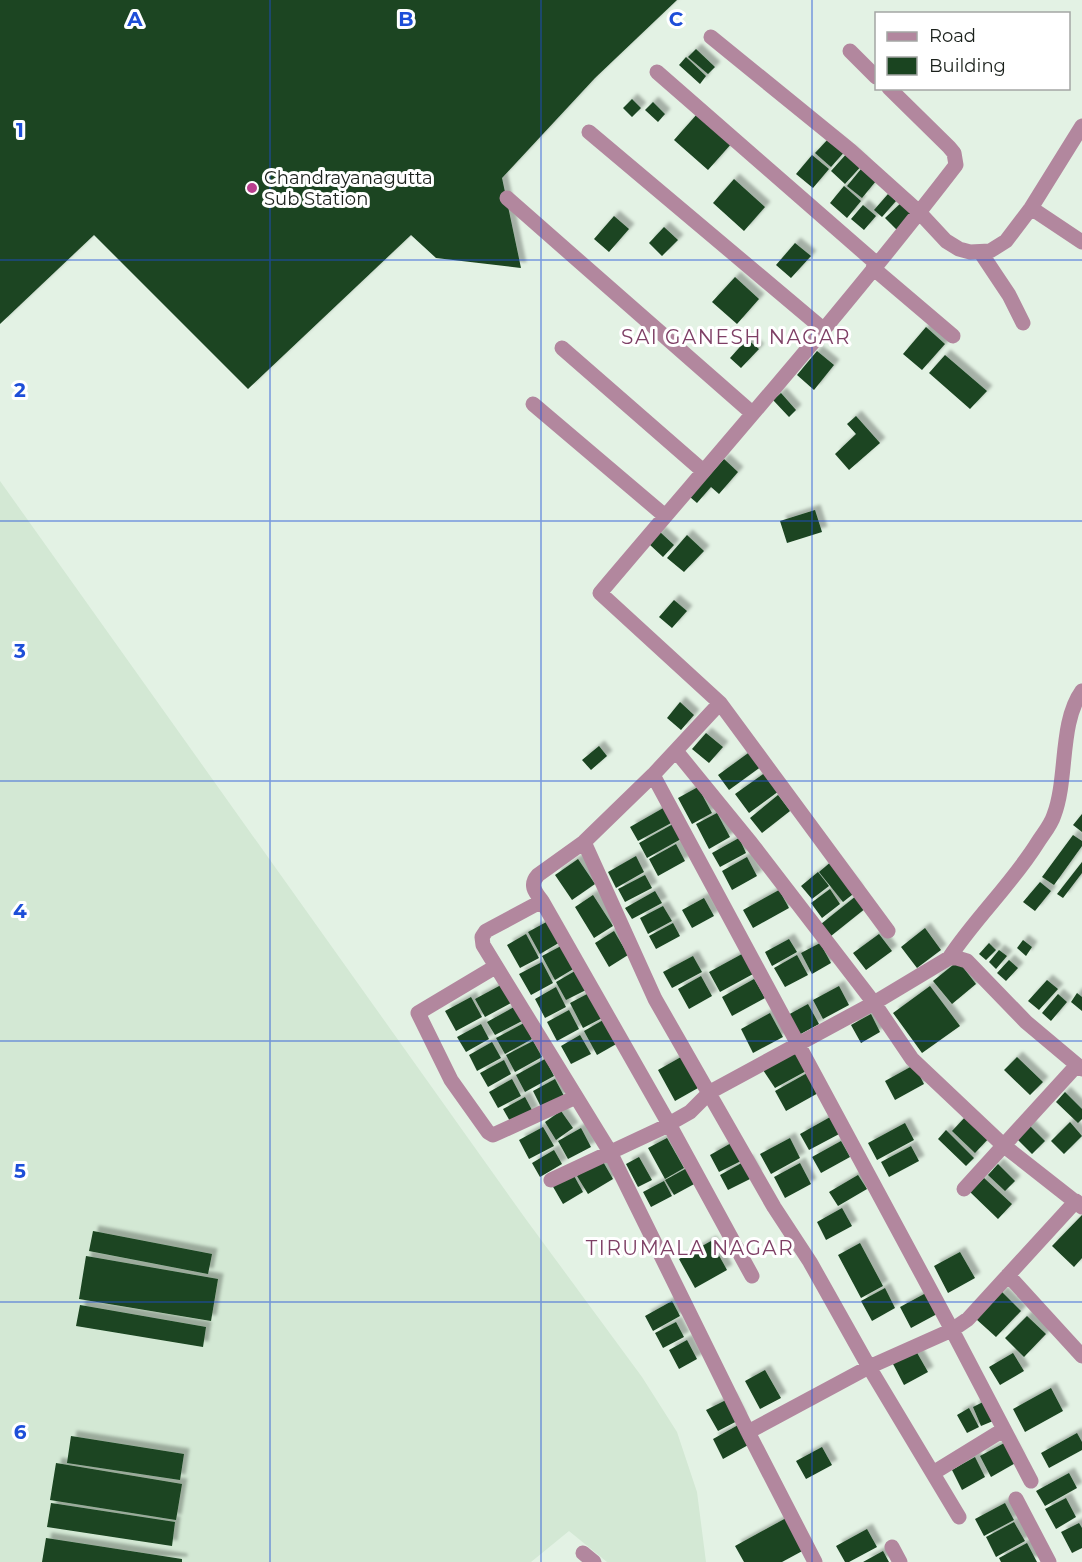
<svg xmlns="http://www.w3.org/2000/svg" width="1082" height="1562" font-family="Montserrat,sans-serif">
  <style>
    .built { fill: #d3e8d4 }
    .building { fill: #1a4420; filter: url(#shadow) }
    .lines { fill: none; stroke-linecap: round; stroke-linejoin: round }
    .street { stroke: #b2879e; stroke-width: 15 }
    .grid { fill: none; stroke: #1d4ed8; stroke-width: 1.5; stroke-opacity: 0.55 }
    .poi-dot { fill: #ba3e8e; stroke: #fff; stroke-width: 2 }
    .labels { text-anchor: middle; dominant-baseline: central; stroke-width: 6; stroke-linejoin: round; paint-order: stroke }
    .poi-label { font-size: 18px; fill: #1b211c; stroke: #fff; text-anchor: start }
    .neighbourhood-label { font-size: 20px; letter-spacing: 1.5px; fill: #7e3f65; stroke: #fff }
    .grid-label { font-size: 20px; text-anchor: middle; font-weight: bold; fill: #1d4ed8; stroke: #fff; stroke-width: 6; stroke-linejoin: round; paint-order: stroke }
  </style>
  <defs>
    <filter id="shadow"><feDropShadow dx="5.5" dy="-5.5" stdDeviation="1.5" flood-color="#0004"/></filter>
  </defs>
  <rect width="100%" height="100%" fill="#e3f2e4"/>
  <path class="built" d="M 0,481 L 525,1218 L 642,1377 L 677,1432 L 697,1492 L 706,1562 L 607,1562 L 569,1531 L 531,1562 L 0,1562 Z"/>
  <path class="building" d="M 0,0 L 677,0 L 595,78 L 502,178 L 521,268 L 436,258 L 411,235 L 248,389 L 94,235 L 0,324 Z
    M 696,49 L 715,67 L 708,74 L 688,57 Z
    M 686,57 L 706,76 L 700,84 L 679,65 Z
    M 632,99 L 641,108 L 632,117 L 623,108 Z
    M 653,102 L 665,114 L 658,122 L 645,110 Z
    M 698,113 L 732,143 L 708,170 L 674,140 Z
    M 830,137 L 846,150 L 831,167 L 815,153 Z
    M 849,151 L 863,164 L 845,184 L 831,171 Z
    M 812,155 L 829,169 L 813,188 L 796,174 Z
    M 861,169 L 876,181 L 862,198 L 847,186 Z
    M 734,179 L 765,207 L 744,231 L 713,203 Z
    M 844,186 L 861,201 L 847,218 L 830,203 Z
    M 888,194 L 896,201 L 882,217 L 874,210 Z
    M 903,201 L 914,213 L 897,230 L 885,218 Z
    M 863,205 L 876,216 L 864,230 L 851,219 Z
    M 614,216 L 629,229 L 609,252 L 594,239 Z
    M 664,227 L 678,240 L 662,256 L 649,243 Z
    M 795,243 L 811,256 L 791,278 L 776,265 Z
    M 735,277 L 759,299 L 737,324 L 712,302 Z
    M 926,327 L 945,344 L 922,370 L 903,354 Z
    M 747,339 L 759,349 L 741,368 L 730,358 Z
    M 817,351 L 834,365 L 814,390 L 797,375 Z
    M 945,355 L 987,391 L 970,409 L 929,373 Z
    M 781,393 L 796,410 L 789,417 L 773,400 Z
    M 856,416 L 880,443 L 849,470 L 835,454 L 856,434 L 847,424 Z
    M 724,459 L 738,472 L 719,494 L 711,487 L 697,503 L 690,497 Z
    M 815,510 L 822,532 L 787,543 L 780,521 Z
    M 660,532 L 674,545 L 663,557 L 649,544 Z
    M 687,535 L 704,551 L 684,572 L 667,558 Z
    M 674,600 L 687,611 L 672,628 L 659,617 Z
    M 680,702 L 694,715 L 681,730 L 667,718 Z
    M 706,733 L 723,747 L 709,763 L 692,749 Z
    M 599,746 L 607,756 L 591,770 L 582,760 Z
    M 751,751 L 762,766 L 729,790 L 718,775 Z
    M 766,772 L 779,791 L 749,813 L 735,794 Z
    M 698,787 L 712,813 L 692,824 L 678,798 Z
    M 778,795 L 790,811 L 762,833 L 750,818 Z
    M 665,807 L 673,822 L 638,841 L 630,827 Z
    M 717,813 L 730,837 L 709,849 L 696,824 Z
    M 1082,814 L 1082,832 L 1073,825 Z
    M 673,824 L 681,839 L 647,858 L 639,843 Z
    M 1073,835 L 1082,841 L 1082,846 L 1054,885 L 1042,877 Z
    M 739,838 L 746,853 L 720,867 L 712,853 Z
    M 676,844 L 685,861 L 658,876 L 649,859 Z
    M 636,856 L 644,872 L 616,888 L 608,872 Z
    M 747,857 L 757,876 L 732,890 L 722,871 Z
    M 578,859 L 595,884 L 572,900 L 555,875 Z
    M 832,861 L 857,891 L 843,902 L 819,872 Z
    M 1082,862 L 1082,873 L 1063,898 L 1057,894 Z
    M 818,872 L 829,886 L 812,899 L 801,886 Z
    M 645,875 L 652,888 L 625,902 L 618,889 Z
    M 1040,882 L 1051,891 L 1035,911 L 1023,902 Z
    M 830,889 L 840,904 L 822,918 L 811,903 Z
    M 779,890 L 789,908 L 753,928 L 743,910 Z
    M 655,891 L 662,903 L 632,919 L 625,908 Z
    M 593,895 L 613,926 L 594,938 L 575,907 Z
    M 856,896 L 866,908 L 831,936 L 821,924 Z
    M 704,898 L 714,916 L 692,928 L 682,910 Z
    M 663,906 L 672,921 L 648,934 L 640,918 Z
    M 550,920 L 562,941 L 540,954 L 528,932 Z
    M 673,923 L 680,936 L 656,949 L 649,936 Z
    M 925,928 L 941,950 L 917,968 L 901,947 Z
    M 614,931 L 628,955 L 609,967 L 595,943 Z
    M 526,934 L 539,958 L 520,968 L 507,945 Z
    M 879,934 L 892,951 L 866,970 L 853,953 Z
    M 789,939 L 797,952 L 772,966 L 765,952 Z
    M 1023,940 L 1032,947 L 1026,956 L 1017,948 Z
    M 820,943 L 831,963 L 812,974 L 801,953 Z
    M 989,943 L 996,950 L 986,960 L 979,954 Z
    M 563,945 L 575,968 L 555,980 L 542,956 Z
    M 999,950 L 1007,956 L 996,969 L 989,962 Z
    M 742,954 L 753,974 L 720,992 L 709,972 Z
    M 797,955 L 808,975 L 785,987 L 774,968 Z
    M 693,956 L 702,972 L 672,988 L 663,972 Z
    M 1009,960 L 1018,968 L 1006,981 L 997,973 Z
    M 958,961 L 976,984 L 952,1004 L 933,981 Z
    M 542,962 L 553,983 L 531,995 L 519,974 Z
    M 575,971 L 586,990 L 566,1000 L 556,982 Z
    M 701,976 L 712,996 L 689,1009 L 678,989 Z
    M 754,979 L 765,998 L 732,1016 L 722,997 Z
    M 1047,980 L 1058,989 L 1039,1010 L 1028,1001 Z
    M 501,985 L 511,1003 L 485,1017 L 475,999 Z
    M 839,986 L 849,1005 L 823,1019 L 813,1000 Z
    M 930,986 L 960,1026 L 922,1053 L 893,1013 Z
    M 556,987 L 566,1007 L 545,1018 L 535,999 Z
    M 591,992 L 604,1017 L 583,1028 L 570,1003 Z
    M 1077,993 L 1082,997 L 1082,1011 L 1071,1002 Z
    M 1058,994 L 1067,1002 L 1051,1021 L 1042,1013 Z
    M 471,997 L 482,1017 L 456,1031 L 445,1011 Z
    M 808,1004 L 819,1024 L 797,1036 L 786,1016 Z
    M 514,1007 L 522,1021 L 495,1035 L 487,1022 Z
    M 569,1010 L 579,1029 L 557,1041 L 547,1022 Z
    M 770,1013 L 783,1037 L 753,1053 L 741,1029 Z
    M 871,1014 L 880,1032 L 861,1043 L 851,1025 Z
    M 605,1019 L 618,1043 L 597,1055 L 584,1031 Z
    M 524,1023 L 532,1039 L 505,1054 L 496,1038 Z
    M 481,1024 L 489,1039 L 466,1052 L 457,1037 Z
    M 580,1035 L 591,1054 L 571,1064 L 561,1046 Z
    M 533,1041 L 542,1057 L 515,1072 L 506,1055 Z
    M 492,1042 L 501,1058 L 477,1071 L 469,1055 Z
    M 798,1052 L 808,1070 L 775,1088 L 763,1070 Z
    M 681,1057 L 698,1088 L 675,1101 L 658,1070 Z
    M 1017,1057 L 1043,1082 L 1030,1095 L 1004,1070 Z
    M 545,1059 L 554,1076 L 525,1092 L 516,1075 Z
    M 504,1060 L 511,1074 L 488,1087 L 480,1073 Z
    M 914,1065 L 924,1084 L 895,1100 L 885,1081 Z
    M 809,1072 L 820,1092 L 786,1111 L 775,1091 Z
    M 512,1079 L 521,1096 L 498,1108 L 489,1092 Z
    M 555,1079 L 564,1096 L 542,1109 L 533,1091 Z
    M 1065,1092 L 1082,1109 L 1082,1119 L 1078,1123 L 1056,1102 Z
    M 525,1097 L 533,1112 L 511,1123 L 503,1109 Z
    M 561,1111 L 573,1128 L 556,1140 L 545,1122 Z
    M 967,1115 L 990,1137 L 975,1153 L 952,1131 Z
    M 832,1116 L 841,1133 L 809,1150 L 800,1134 Z
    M 1070,1122 L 1082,1136 L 1064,1154 L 1051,1141 Z
    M 905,1123 L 914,1140 L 877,1160 L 868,1143 Z
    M 1029,1125 L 1045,1141 L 1032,1154 L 1016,1138 Z
    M 543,1127 L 554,1146 L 529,1159 L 519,1140 Z
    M 581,1128 L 591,1147 L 568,1159 L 558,1141 Z
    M 946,1130 L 974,1158 L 966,1166 L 938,1139 Z
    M 667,1138 L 684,1168 L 665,1179 L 648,1148 Z
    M 790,1138 L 800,1158 L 771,1174 L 760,1154 Z
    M 841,1141 L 850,1157 L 821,1173 L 812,1157 Z
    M 733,1142 L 743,1160 L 719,1172 L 710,1155 Z
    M 911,1146 L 919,1161 L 889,1177 L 881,1162 Z
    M 554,1150 L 562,1164 L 540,1177 L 532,1163 Z
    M 639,1157 L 652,1180 L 638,1187 L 626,1164 Z
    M 602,1160 L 613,1179 L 588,1194 L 577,1176 Z
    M 747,1160 L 756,1176 L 728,1190 L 720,1175 Z
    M 800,1163 L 811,1184 L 785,1198 L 774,1177 Z
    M 998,1164 L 1015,1181 L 1005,1191 L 988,1175 Z
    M 687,1168 L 696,1183 L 674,1195 L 665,1180 Z
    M 573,1174 L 583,1192 L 563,1204 L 552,1185 Z
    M 858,1175 L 867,1189 L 838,1206 L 829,1192 Z
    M 984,1178 L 1012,1204 L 998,1219 L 970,1192 Z
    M 664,1181 L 672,1196 L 651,1207 L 643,1192 Z
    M 842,1208 L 852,1226 L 826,1240 L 817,1222 Z
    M 1082,1215 L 1082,1258 L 1074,1267 L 1052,1246 Z
    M 93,1231 L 212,1254 L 208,1274 L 89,1251 Z
    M 711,1241 L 727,1270 L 695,1288 L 679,1259 Z
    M 860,1243 L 883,1286 L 861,1298 L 838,1255 Z
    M 960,1252 L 975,1278 L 948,1293 L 934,1266 Z
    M 86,1256 L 218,1279 L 211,1321 L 79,1299 Z
    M 885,1288 L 895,1308 L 872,1321 L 861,1301 Z
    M 1002,1292 L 1021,1311 L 996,1337 L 976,1319 Z
    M 926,1293 L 937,1314 L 911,1328 L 900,1307 Z
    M 672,1301 L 680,1316 L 653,1331 L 645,1316 Z
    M 80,1305 L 206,1327 L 203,1347 L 76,1326 Z
    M 1027,1316 L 1046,1334 L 1024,1357 L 1005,1338 Z
    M 676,1322 L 684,1337 L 663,1348 L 655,1333 Z
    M 687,1340 L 697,1359 L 679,1369 L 669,1350 Z
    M 916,1351 L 928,1372 L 904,1385 L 893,1364 Z
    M 1013,1353 L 1024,1371 L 1000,1385 L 989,1367 Z
    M 765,1370 L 781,1398 L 760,1409 L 745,1381 Z
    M 1051,1388 L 1063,1411 L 1025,1432 L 1013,1409 Z
    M 730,1398 L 741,1419 L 718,1431 L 706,1410 Z
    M 985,1401 L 993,1421 L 981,1426 L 973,1407 Z
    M 969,1408 L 979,1427 L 967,1433 L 957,1415 Z
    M 740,1424 L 750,1444 L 723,1459 L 713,1439 Z
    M 1077,1433 L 1082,1442 L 1082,1450 L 1049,1468 L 1041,1453 Z
    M 71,1436 L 184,1454 L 180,1480 L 67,1463 Z
    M 1008,1441 L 1019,1461 L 991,1477 L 980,1456 Z
    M 822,1447 L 832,1465 L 806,1479 L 796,1461 Z
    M 975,1457 L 985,1477 L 962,1490 L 952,1470 Z
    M 56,1463 L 182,1484 L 176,1520 L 50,1500 Z
    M 1069,1473 L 1077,1488 L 1045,1506 L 1036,1491 Z
    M 1066,1498 L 1076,1517 L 1056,1529 L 1045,1509 Z
    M 51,1503 L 175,1522 L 172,1546 L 47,1527 Z
    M 1005,1503 L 1014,1520 L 984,1536 L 975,1519 Z
    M 788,1517 L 806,1549 L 782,1562 L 744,1562 L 735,1546 Z
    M 1014,1522 L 1025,1541 L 996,1557 L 986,1537 Z
    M 1079,1523 L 1082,1528 L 1082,1548 L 1072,1553 L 1061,1532 Z
    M 867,1529 L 877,1547 L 849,1562 L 845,1562 L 836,1546 Z
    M 46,1538 L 182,1559 L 182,1562 L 42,1562 Z
    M 1027,1543 L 1037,1562 L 1001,1562 L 999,1558 Z
    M 883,1551 L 889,1562 L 863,1562 Z"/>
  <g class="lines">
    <path class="street" d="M 711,37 L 850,150 L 919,212 L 946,241 L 959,249 L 970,252 L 990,251 L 1006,241 L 1031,208 L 1082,126
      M 850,51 L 876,77
      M 657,72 L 877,264
      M 589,132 L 823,329
      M 507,198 L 752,413
      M 1031,208 L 1082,242
      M 981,253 L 1009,295 L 1023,323
      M 873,268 L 953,336
      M 562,348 L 703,471
      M 533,404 L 665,516
      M 720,703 L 653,775 L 584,842 L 538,875 C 529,885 535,892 542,901 L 486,931 L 482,937 L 483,945 L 610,1152 L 748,1432 L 815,1562
      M 676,751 L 751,843 L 874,1003 L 912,1059 L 1003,1145 L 1082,1207
      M 653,775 L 952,1330 L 1031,1481
      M 584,842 L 655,999 L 774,1207 L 810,1262 L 869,1367 L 959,1517
      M 542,901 L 669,1124 L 752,1276
      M 888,931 L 720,703 L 600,593 C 720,451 843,312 956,165 L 954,153 L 949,147 L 889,88
      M 949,958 C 976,917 1012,884 1038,842 C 1043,834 1051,825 1054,815 C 1068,778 1059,723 1082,691
      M 495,967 L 418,1013 L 451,1080 L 488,1132 L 493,1135 L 576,1097
      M 551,1180 L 660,1129 L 690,1112 L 710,1092 L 874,1003 L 949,958 L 957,958 L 967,961 L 1026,1022 L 1082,1069
      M 964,1189 L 1077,1065
      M 1008,1275 L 1082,1356
      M 748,1432 L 869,1367 L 952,1330 L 968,1319 L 1076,1201
      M 933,1473 L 1003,1430
      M 1016,1499 L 1049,1562
      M 892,1547 L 900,1562
      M 583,1553 L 594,1562"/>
  </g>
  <path class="grid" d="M 270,0 L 270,1562M 541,0 L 541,1562M 812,0 L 812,1562M 0,260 L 1082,260M 0,521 L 1082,521M 0,781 L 1082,781M 0,1041 L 1082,1041M 0,1302 L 1082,1302"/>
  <circle class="poi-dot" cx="252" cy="188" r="6"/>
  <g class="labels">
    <g class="poi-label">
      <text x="264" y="178">Chandrayanagutta<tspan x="264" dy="21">Sub Station</tspan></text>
    </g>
    <g class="neighbourhood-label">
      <text x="736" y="337">SAI GANESH NAGAR</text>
      <text x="690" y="1248">TIRUMALA NAGAR</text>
    </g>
  </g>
  <g class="grid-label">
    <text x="135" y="26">A</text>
    <text x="406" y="26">B</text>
    <text x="676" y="26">C</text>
    <text x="20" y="137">1</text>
    <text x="20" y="397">2</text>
    <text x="20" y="658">3</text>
    <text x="20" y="918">4</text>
    <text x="20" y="1178">5</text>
    <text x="20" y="1439">6</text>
  </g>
  <rect x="875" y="12" width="195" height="78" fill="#ffffff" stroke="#a4a6a4" stroke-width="1.5"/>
  <rect x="887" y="32" width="30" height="9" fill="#b2879e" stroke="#a4a6a4" stroke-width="1.5"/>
  <text x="929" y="42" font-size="18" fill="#1b211c">Road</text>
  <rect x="887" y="57" width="30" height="18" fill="#1a4420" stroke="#a4a6a4" stroke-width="1.5"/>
  <text x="929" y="72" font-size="18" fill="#1b211c">Building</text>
</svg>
